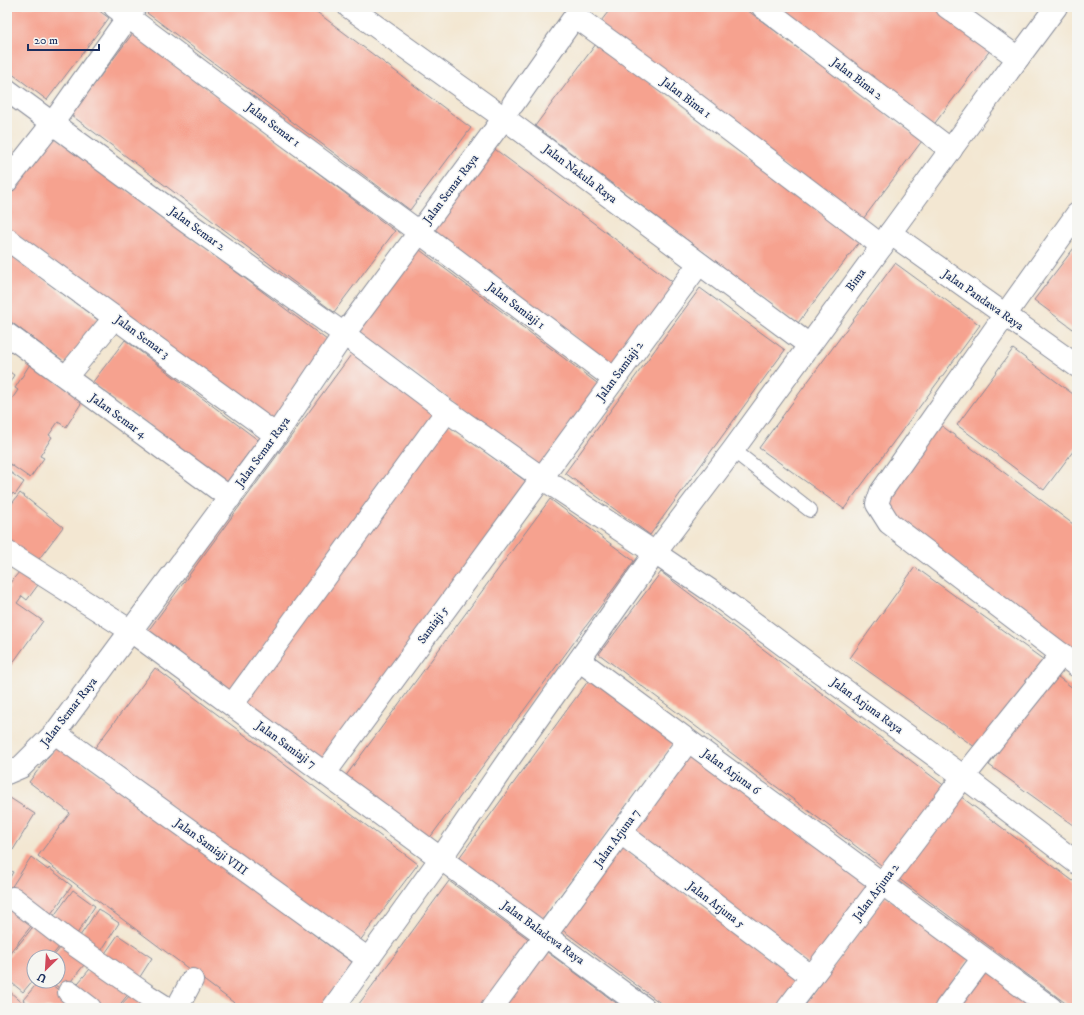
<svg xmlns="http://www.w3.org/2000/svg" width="1084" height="1015" font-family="'IM FELL DW Pica',serif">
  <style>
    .building { fill: #f6a28f }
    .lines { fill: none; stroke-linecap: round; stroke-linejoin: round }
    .lane-casing { stroke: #878b98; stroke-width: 16 }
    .street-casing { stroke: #878b98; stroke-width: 24 }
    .secondary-casing { stroke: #878b98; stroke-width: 24 }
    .lane { stroke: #fff; stroke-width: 14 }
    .street { stroke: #fff; stroke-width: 22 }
    .secondary { stroke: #fff; stroke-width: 22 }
    .labels { text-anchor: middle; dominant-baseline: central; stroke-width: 3; stroke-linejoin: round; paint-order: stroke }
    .street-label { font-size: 12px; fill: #1b2f5e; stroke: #f6f6f2 }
  </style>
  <rect width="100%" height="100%" fill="#f6f6f2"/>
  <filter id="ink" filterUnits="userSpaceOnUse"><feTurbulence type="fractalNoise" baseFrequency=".025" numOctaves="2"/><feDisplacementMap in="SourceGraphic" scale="8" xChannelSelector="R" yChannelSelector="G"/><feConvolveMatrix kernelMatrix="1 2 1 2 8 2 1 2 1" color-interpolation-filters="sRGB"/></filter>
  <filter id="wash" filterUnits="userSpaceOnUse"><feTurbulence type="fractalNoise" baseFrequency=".012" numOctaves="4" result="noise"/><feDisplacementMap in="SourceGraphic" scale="16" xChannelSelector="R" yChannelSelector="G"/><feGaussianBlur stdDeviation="0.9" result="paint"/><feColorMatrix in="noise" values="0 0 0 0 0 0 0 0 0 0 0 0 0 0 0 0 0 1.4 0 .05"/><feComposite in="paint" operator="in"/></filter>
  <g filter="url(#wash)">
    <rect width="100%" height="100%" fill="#f3e7d2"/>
    <g id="blocks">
      <path class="building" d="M 7,7 L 94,7 L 109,18 L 47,100 L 7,70 Z
        M 151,7 L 310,7 L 471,128 L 410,210 L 147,13 Z
        M 612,7 L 743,7 L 922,141 L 860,223 L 597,26 Z
        M 764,7 L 935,7 L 991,49 L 929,131 Z
        M 133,33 L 395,231 L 334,312 L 71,115 Z
        M 596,44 L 860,241 L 798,323 L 535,126 Z
        M 51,133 L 335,346 L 274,428 L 7,228 L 7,191 Z
        M 7,146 L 14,151 L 7,160 Z
        M 492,147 L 678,286 L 616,368 L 431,229 Z
        M 1077,244 L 1077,332 L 1034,300 Z
        M 416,247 L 601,386 L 540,467 L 354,328 Z
        M 7,252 L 98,320 L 66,363 L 7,319 Z
        M 895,263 L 980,325 L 844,509 L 759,448 Z
        M 700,288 L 785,350 L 650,535 L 565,473 Z
        M 125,340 L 258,440 L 226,483 L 92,383 Z
        M 1013,349 L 1077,397 L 1077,446 L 1044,490 L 957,425 Z
        M 353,352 L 438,414 L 230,697 L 145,635 Z
        M 30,364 L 84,399 L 66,427 L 58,422 L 49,435 L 52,437 L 40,456 L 44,458 L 30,478 L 7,462 L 7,400 L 10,402 L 18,390 L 15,388 Z
        M 7,370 L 14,375 L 7,387 Z
        M 446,423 L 531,485 L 323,767 L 239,706 Z
        M 938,423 L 1077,527 L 1077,655 L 913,532 L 882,503 Z
        M 7,470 L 24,482 L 15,495 L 13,493 L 7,503 Z
        M 20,493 L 63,527 L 36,563 L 7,540 L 7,510 Z
        M 550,499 L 634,561 L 426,843 L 342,781 Z
        M 915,567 L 1044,660 L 979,750 L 850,658 Z
        M 20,571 L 38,585 L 27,600 L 22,596 L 17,603 L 43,621 L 7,671 L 7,591 L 10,587 L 8,585 Z
        M 661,572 L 950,790 L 889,871 L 599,654 Z
        M 155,668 L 418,864 L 356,946 L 94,749 Z
        M 1054,674 L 1077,691 L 1077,828 L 989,765 Z
        M 591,677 L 676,739 L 540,923 L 456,862 Z
        M 58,744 L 335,950 L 359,967 L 328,1008 L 241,1008 L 38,856 L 70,813 L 29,782 Z
        M 690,748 L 875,887 L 814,968 L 628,830 Z
        M 956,793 L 1077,884 L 1077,1008 L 1072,1008 L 894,875 Z
        M 7,796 L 35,814 L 13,850 L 7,846 Z
        M 618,844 L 804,983 L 785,1008 L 667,1008 L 557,926 Z
        M 31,857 L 48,870 L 49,868 L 72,886 L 47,919 L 9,891 Z
        M 7,869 L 13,872 L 7,883 Z
        M 449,881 L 534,943 L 486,1008 L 356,1008 Z
        M 73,890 L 95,906 L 73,940 L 48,924 Z
        M 885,896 L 970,958 L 933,1008 L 803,1008 Z
        M 7,905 L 36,920 L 7,956 Z
        M 98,909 L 119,923 L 98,956 L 78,939 Z
        M 36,923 L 63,942 L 51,957 L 34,957 L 34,979 L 23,992 L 7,979 L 7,959 Z
        M 118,935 L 152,958 L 136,983 L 101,959 Z
        M 65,942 L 88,960 L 63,991 L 50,981 L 58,981 L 58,957 L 53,957 Z
        M 543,949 L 623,1008 L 499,1008 Z
        M 95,963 L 130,992 L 117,1008 L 95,1008 L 73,989 Z
        M 983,966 L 1040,1008 L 952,1008 Z
        M 39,981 L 47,981 L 81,1008 L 32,1008 L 23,1000 Z
        M 7,989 L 28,1008 L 7,1008 Z
        M 134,991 L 152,1008 L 118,1008 Z"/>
    </g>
  </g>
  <g filter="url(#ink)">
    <use href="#blocks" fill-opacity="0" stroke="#878b98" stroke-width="1"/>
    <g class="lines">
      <g class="lane-casing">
        <path id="lane" d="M 733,450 L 810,510"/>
      </g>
      <g class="street-casing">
        <path id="street" d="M 115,7 L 267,121 L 419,232 L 614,379
          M 349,7 L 504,118 L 809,345
          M 763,7 L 951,150
          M 947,7 L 1018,58
          M 7,90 L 188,223 L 344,334 L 447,411 L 542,478 L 655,553 L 511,756 L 441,858 L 333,1008
          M 513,104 L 575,16 L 674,88 L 882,246 L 890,233 L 1077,366
          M 7,181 L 52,124 L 135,7
          M 1077,214 L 1005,315 L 881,492 L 877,504 L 889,523 L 1077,666
          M 7,239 L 276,435
          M 7,334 L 230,498
          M 66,377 L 115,317
          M 7,552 L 131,631 L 644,1008
          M 579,660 L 1051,1008
          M 232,705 L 447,411
          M 55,733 L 368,959
          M 7,773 L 21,767 L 55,733 L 276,435 L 344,334 L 504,118
          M 325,773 L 699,264
          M 621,833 L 812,977
          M 13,898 L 66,939 L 148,996 L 167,1008
          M 69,992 L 90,1008
          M 177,1008 L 192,980
          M 492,1008 L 688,741
          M 788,1008 L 954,789 L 1062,654
          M 946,1008 L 983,958"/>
      </g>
      <g class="secondary-casing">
        <path id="secondary" d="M 890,233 L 987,100 L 1056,7
          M 882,246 L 733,450 L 655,553 L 711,591 L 813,667 L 964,777 L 1077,863"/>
      </g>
      <use href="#lane" class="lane"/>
      <use href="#street" class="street"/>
      <use href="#secondary" class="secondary"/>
    </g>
  </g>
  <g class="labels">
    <g class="street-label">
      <text transform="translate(857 79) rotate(37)">Jalan Bima 2</text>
      <text transform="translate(686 98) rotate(37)">Jalan Bima 1</text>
      <text transform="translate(273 125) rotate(37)">Jalan Semar 1</text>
      <text transform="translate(580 174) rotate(37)">Jalan Nakula Raya</text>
      <text transform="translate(451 189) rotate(-53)">Jalan Semar Raya</text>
      <text transform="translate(197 229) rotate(36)">Jalan Semar 2</text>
      <text transform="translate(856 280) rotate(-54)">Bima</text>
      <text transform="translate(983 300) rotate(35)">Jalan Pandawa Raya</text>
      <text transform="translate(516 306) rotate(37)">Jalan Samiaji 1</text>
      <text transform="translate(142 337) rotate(36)">Jalan Semar 3</text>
      <text transform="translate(620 371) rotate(-54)">Jalan Samiaji 2</text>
      <text transform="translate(118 416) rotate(36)">Jalan Semar 4</text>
      <text transform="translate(263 452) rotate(-54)">Jalan Semar Raya</text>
      <text transform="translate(433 625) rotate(-54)">Samiaji 5</text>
      <text transform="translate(867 706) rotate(36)">Jalan Arjuna Raya</text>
      <text transform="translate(69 712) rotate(-52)">Jalan Semar Raya</text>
      <text transform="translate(286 745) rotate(36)">Jalan Samiaji 7</text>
      <text transform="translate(731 772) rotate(36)">Jalan Arjuna 6</text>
      <text transform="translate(617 838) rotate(-54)">Jalan Arjuna 7</text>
      <text transform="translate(211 847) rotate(36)">Jalan Samiaji VIII</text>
      <text transform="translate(876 892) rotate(-53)">Jalan Arjuna 2</text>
      <text transform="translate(716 905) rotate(37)">Jalan Arjuna 5</text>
      <text transform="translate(543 933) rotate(36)">Jalan Baladewa Raya</text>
    </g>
  </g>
  <rect width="1084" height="1015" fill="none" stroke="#f6f6f2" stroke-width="24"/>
  <g transform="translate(46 969) rotate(205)"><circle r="19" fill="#f6f6f2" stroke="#9ea6b7"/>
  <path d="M0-3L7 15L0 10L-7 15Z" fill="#d1495b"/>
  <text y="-6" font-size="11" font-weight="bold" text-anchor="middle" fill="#1b2f5e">U</text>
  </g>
  <path d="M28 44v6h71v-6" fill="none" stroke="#1b2f5e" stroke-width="2"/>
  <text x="34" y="44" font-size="12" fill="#1b2f5e" stroke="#f6f6f2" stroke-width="3" paint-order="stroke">20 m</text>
</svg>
